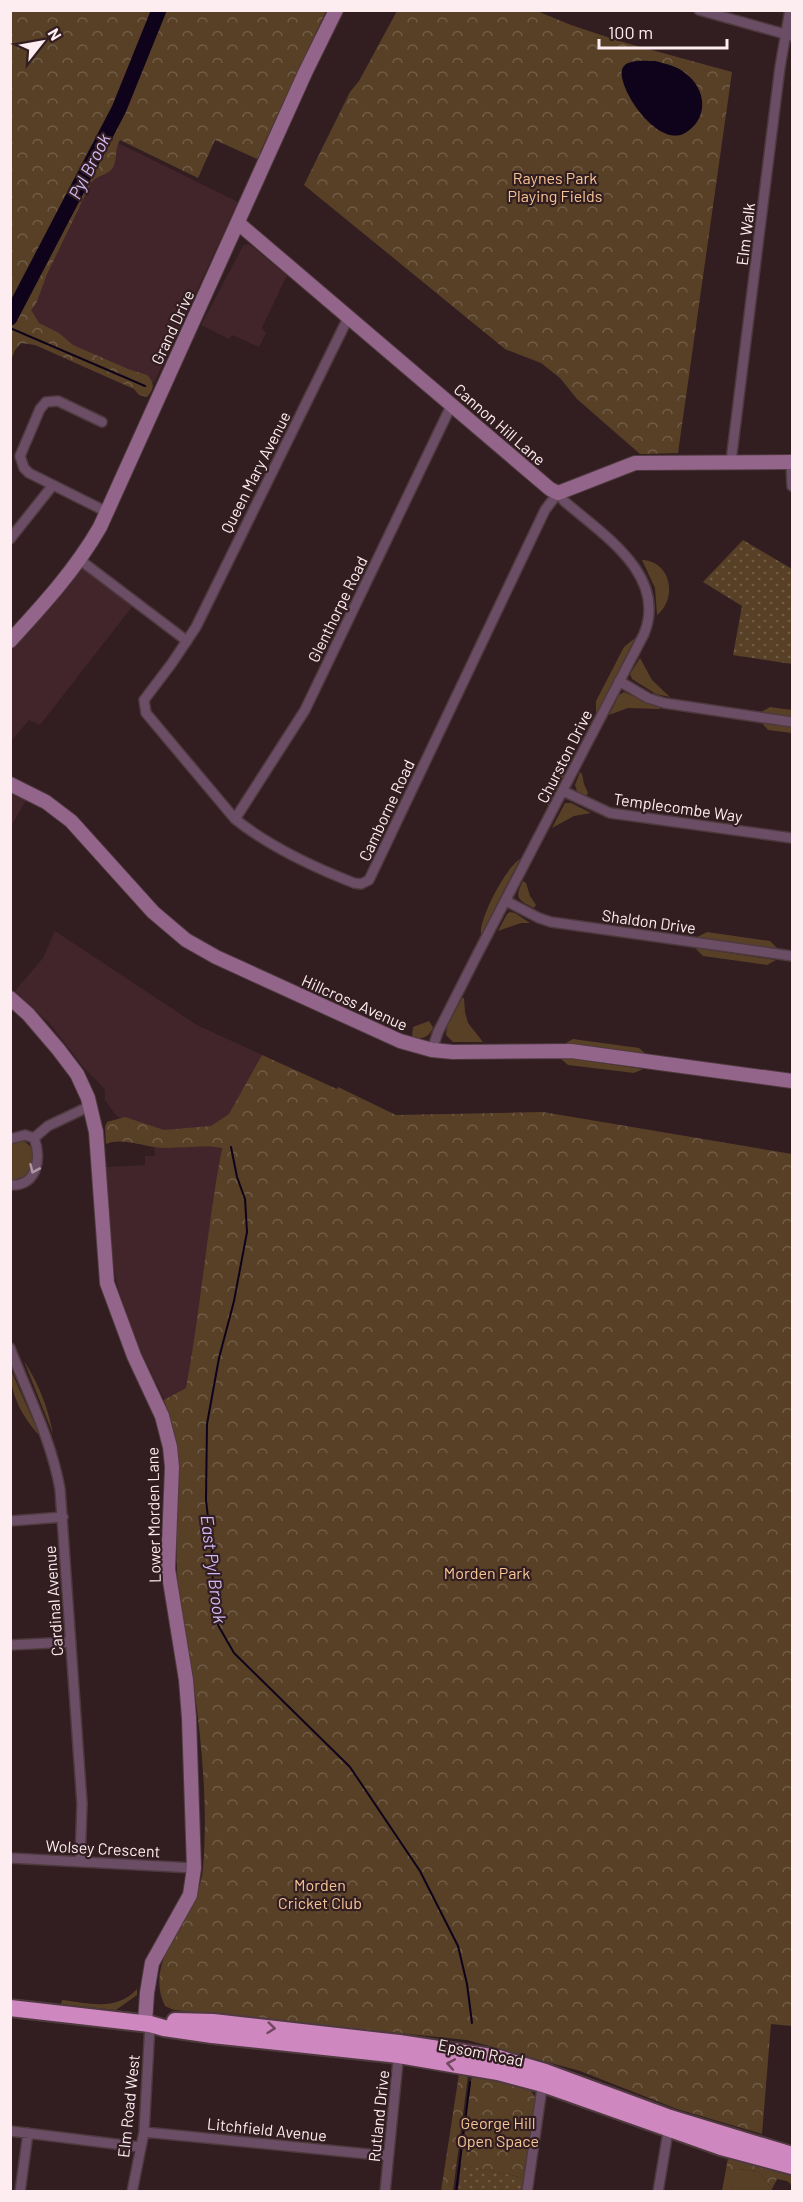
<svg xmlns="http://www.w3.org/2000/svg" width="803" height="2202" font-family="Barlow,sans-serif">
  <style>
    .built { fill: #41252b }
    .grass { fill: #584027 }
    .forest { fill: url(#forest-crowns) }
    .garden { fill: url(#garden-dots) }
    .water { fill: #0e031b }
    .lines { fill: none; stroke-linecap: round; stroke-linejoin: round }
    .stream { stroke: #0e031b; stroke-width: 2 }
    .river { stroke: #0e031b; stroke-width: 15 }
    .street-casing { stroke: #4e3a3e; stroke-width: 12 }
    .secondary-casing { stroke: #4e3a3e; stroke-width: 16 }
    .highway-casing { stroke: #4e3a3e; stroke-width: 20 }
    .street { stroke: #6b4e65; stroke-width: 9 }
    .secondary { stroke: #93658a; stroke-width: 14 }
    .highway { stroke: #cf87c0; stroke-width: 16 }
    .oneway { stroke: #ad96a4 }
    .oneway2 { stroke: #714761 }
    .labels { text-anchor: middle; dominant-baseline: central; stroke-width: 4.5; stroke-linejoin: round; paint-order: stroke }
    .park-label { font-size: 16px; fill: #f7c695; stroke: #321d21 }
    .street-label { font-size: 16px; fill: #fdedf0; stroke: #321d21 }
    .water-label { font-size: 18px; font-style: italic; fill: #d0b8f2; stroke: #321d21 }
  </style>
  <defs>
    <pattern id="forest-crowns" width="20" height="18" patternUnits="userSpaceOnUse" patternTransform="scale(1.5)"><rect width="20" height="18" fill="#584027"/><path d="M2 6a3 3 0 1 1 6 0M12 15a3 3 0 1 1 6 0" fill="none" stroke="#715c47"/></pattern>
    <pattern id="garden-dots" width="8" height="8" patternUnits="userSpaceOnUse" patternTransform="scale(1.5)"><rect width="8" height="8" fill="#584027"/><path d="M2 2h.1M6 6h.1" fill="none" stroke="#715c47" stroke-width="1.8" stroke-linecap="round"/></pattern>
  </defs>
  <rect width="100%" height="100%" fill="#321d21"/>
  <path class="built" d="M 112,140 L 238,202 L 154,383 L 19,325 Z
    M 246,244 L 250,245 L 287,275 L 262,328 L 266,333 L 259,347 L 232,335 L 229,339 L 201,325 L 243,246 Z
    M 84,564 L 135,603 L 40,725 L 29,720 L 11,741 L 11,650 L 56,600 Z
    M 11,790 L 27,799 L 11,826 Z
    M 55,931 L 197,1025 L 269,1058 L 231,1130 L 158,1131 L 134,1124 L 118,1117 L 114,1113 L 105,1100 L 105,1090 L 100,1084 L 84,1068 L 50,1024 L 15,991 L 43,958 Z
    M 154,1146 L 222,1147 L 198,1328 L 187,1389 L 165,1401 L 136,1341 L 118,1288 L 110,1247 L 106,1167 L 145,1165 L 145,1156 L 155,1156 Z"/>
  <path class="grass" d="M 642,560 C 671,561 678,598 657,615 L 655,588 Z
    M 635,638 L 596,715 L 596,701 L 624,647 Z
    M 640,658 L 652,680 L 670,697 L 656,694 L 632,679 L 630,674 Z
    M 624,692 L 660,708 L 660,709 L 628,708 L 609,715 L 619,695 Z
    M 770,707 L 792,710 L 792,717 L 761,712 Z
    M 761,722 L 792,726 L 792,733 L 768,730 Z
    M 562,770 L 567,770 L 548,807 L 546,798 L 559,772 Z
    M 580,772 L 582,774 L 584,784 L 588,793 L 586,797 L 577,791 L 575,785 Z
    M 565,803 L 571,803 L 591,813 L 574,816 L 552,828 Z
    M 520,859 L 481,935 C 478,920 506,867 520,859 Z
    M 523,881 L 526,883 L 530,896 L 536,905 L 534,908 C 518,900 514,898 523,881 Z
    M 510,912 L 515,913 L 530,923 L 521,923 L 498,931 L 507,914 Z
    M 707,932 L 770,941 L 778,949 L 697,937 Z
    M 695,948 L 776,960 L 767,965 L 703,956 Z
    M 462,998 L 464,998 L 465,1012 L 468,1023 L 483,1042 L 453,1042 L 446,1035 L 447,1027 Z
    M 429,1021 L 433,1027 C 430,1037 422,1040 412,1037 L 413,1027 Z
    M 573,1039 L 639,1048 L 647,1055 L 564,1044 Z
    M 560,1058 L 560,1057 L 643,1069 L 634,1073 L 568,1065 Z
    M 22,1139 L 33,1149 C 35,1164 28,1184 11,1179 L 11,1144 Z
    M 24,1361 C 39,1384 48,1408 53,1434 Z
    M 10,1368 L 40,1436 C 22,1417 10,1394 10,1368 Z
    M 137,1989 L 137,1995 L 116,2010 L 61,2004 L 62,2000 C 89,2003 116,2012 137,1989 Z
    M 738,2169 L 759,2172 L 772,2189 L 772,2192 L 731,2191 Z"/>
  <path class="forest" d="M 11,10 L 326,11 L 257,159 L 215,140 L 198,178 L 120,140 C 114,149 118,161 112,169 C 106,176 96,175 91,183 L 47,274 L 36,304 L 31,310 L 39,323 L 59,333 L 73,345 L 128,369 L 147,375 C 155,383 154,389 147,397 L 139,395 L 134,389 L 35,345 L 21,343 L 15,350 L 11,360 Z
    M 397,11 L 537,11 L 571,25 L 619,41 L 732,72 L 678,453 L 640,454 L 577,399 L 560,378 L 541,363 L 505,349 L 304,185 L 350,92 L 359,81 Z
    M 262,1055 L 337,1089 L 338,1087 L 396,1115 L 543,1112 L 792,1154 L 792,2026 L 771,2024 L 762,2134 L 677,2109 L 580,2071 L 467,2040 L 174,2010 L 165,2006 C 141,1957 200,1916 203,1868 C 208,1809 202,1745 194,1687 C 189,1653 182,1618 178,1584 C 172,1518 189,1465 164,1400 L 186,1388 C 201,1308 207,1227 222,1148 C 200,1144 176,1150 154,1147 C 139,1145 121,1138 106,1144 L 105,1127 L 107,1122 L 125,1117 L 164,1130 L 211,1126 L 229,1114 Z
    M 459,2074 L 468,2076 L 453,2191 L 441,2191 Z
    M 472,2075 L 529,2088 L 536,2098 L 524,2178 L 459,2164 Z
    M 728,2158 L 792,2175 L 792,2185 L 787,2181 L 777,2179 L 772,2189 L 759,2172 L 739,2169 L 731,2191 L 722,2191 Z"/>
  <path class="garden" d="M 743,540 L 792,569 L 792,664 L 733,655 L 742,606 L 703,582 Z
    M 461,2164 L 524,2178 L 522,2191 L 458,2191 Z"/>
  <path class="water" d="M 655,61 C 666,64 677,66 685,73 C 707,89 709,119 685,133 C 656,150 611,79 624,66 C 630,59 647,61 655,61 Z"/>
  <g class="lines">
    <path class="stream" d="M 10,328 L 145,386
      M 231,1147 L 237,1177 L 245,1199 L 247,1232 L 234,1301 L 219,1358 L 207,1424 L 206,1500 L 212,1552 L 213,1596 L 218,1625 L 234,1653 L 350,1767 L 420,1871 L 458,1946 L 467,1984 L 472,2023
      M 456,2192 L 470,2082"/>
    <path class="river" d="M 10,318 L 119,109 L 159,10"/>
    <g class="street-casing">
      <path id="street" d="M 699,10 L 792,36
        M 349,316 L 196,627 L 172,663 L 144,700 L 146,713 L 235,819 C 270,847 313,867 354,883 L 361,884 L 369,880 L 545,510 L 558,493 L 564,501 C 602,534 668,575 644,634 L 477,955 L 438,1032 L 432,1050
        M 102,422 L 58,401 L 46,402 L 40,409 L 20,456 L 24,468 L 29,473 L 107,512
        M 731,461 L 780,67 L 790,10
        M 791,462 L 792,486
        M 10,539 L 53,485
        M 80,560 L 187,641
        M 619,681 L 648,698 L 664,703 L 792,722
        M 563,791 L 610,813 L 792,838
        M 235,819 L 305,710 L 452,404
        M 506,901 L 539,918 L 551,922 L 792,956
        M 34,1138 L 48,1126 L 90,1106
        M 10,1139 L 25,1135 L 34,1138 C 42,1158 37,1187 10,1185
        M 10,1348 C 28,1395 51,1439 60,1489 L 82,1804 L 80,1861
        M 10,1521 L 63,1517
        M 10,1645 L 71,1642
        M 10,1858 L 194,1868
        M 10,2131 L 140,2147
        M 144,2132 L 388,2156
        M 20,2192 L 28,2133
        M 132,2192 L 144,2132 L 150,2024
        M 385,2192 L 399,2051
        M 527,2192 L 543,2081
        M 658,2192 L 669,2126"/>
    </g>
    <g class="secondary-casing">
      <path id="secondary" d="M 238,223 L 550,489 L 558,493 L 635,463 L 792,462
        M 10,641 C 43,605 76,569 100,527 L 305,73 L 336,10
        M 10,784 L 46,802 L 71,821 L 153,912 L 186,940 L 216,957 L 400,1041 L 432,1050 L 453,1052 L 571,1051 L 792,1081
        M 10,998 L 28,1014 L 58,1049 L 77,1074 L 88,1098 L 96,1132 L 107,1283 L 134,1356 L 162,1416 L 170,1447 L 172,1467 L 168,1569 L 186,1680 L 189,1718 L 194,1868 L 190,1895 L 152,1963 L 147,1993 L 145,2023"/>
    </g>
    <g class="highway-casing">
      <path id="highway" d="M 10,2008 L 150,2024 L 164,2028 L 212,2035 L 399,2055 L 498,2072 L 543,2084 L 721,2147 L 792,2166
        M 175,2021 L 213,2022 L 399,2043 L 498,2058 L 545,2072 L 670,2118 L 792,2155"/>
    </g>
    <use href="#street" class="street"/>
    <use href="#secondary" class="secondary"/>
    <use href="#highway" class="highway"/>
  </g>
  <defs><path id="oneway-chevron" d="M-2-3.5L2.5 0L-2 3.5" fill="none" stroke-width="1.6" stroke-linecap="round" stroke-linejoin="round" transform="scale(1.5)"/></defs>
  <use class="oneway" href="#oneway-chevron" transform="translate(34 1169) rotate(114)"/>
  <g class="oneway2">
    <use href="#oneway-chevron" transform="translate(271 2028) rotate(6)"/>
    <use href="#oneway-chevron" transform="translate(451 2064) rotate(-170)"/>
  </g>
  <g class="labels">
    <g class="park-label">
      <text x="555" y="177">Raynes Park<tspan x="555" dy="18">Playing Fields</tspan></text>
      <text x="487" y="1572">Morden Park</text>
      <text x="320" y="1884">Morden<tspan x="320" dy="18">Cricket Club</tspan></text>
      <text x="498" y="2122">George Hill<tspan x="498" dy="18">Open Space</tspan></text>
    </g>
    <g class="street-label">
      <text transform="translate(745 234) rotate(-83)">Elm Walk</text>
      <text transform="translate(172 327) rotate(-65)">Grand Drive</text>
      <text transform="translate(500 424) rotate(41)">Cannon Hill Lane</text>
      <text transform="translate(255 472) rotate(-63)">Queen Mary Avenue</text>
      <text transform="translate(337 609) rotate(-64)">Glenthorpe Road</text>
      <text transform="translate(564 756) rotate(-63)">Churston Drive</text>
      <text transform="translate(678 807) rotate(8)">Templecombe Way</text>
      <text transform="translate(386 810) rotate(-65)">Camborne Road</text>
      <text transform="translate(649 921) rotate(8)">Shaldon Drive</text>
      <text transform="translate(355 1002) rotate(24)">Hillcross Avenue</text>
      <text transform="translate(153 1515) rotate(-91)">Lower Morden Lane</text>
      <text transform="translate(53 1601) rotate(-94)">Cardinal Avenue</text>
      <text transform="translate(103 1848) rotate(3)">Wolsey Crescent</text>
      <text transform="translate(481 2052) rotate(11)">Epsom Road</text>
      <text transform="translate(128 2106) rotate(-84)">Elm Road West</text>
      <text transform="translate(378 2116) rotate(-84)">Rutland Drive</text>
      <text transform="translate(267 2129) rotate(6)">Litchfield Avenue</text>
    </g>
    <g class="water-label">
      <text transform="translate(89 166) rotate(-63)">Pyl Brook</text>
      <text transform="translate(214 1569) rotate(83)">East Pyl Brook</text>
    </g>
  </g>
  <rect width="803" height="2202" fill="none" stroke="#fdedf0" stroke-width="24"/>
  <g transform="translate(42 42) rotate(59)" stroke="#321d21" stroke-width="4.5" paint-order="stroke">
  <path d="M0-4.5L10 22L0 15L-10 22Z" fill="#fdedf0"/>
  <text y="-9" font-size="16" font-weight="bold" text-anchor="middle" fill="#fdedf0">N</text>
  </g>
  <path d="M599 39v9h128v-9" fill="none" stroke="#fdedf0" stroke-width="3"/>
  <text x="608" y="39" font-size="18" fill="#fdedf0" stroke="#321d21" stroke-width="4.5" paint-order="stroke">100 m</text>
</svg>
